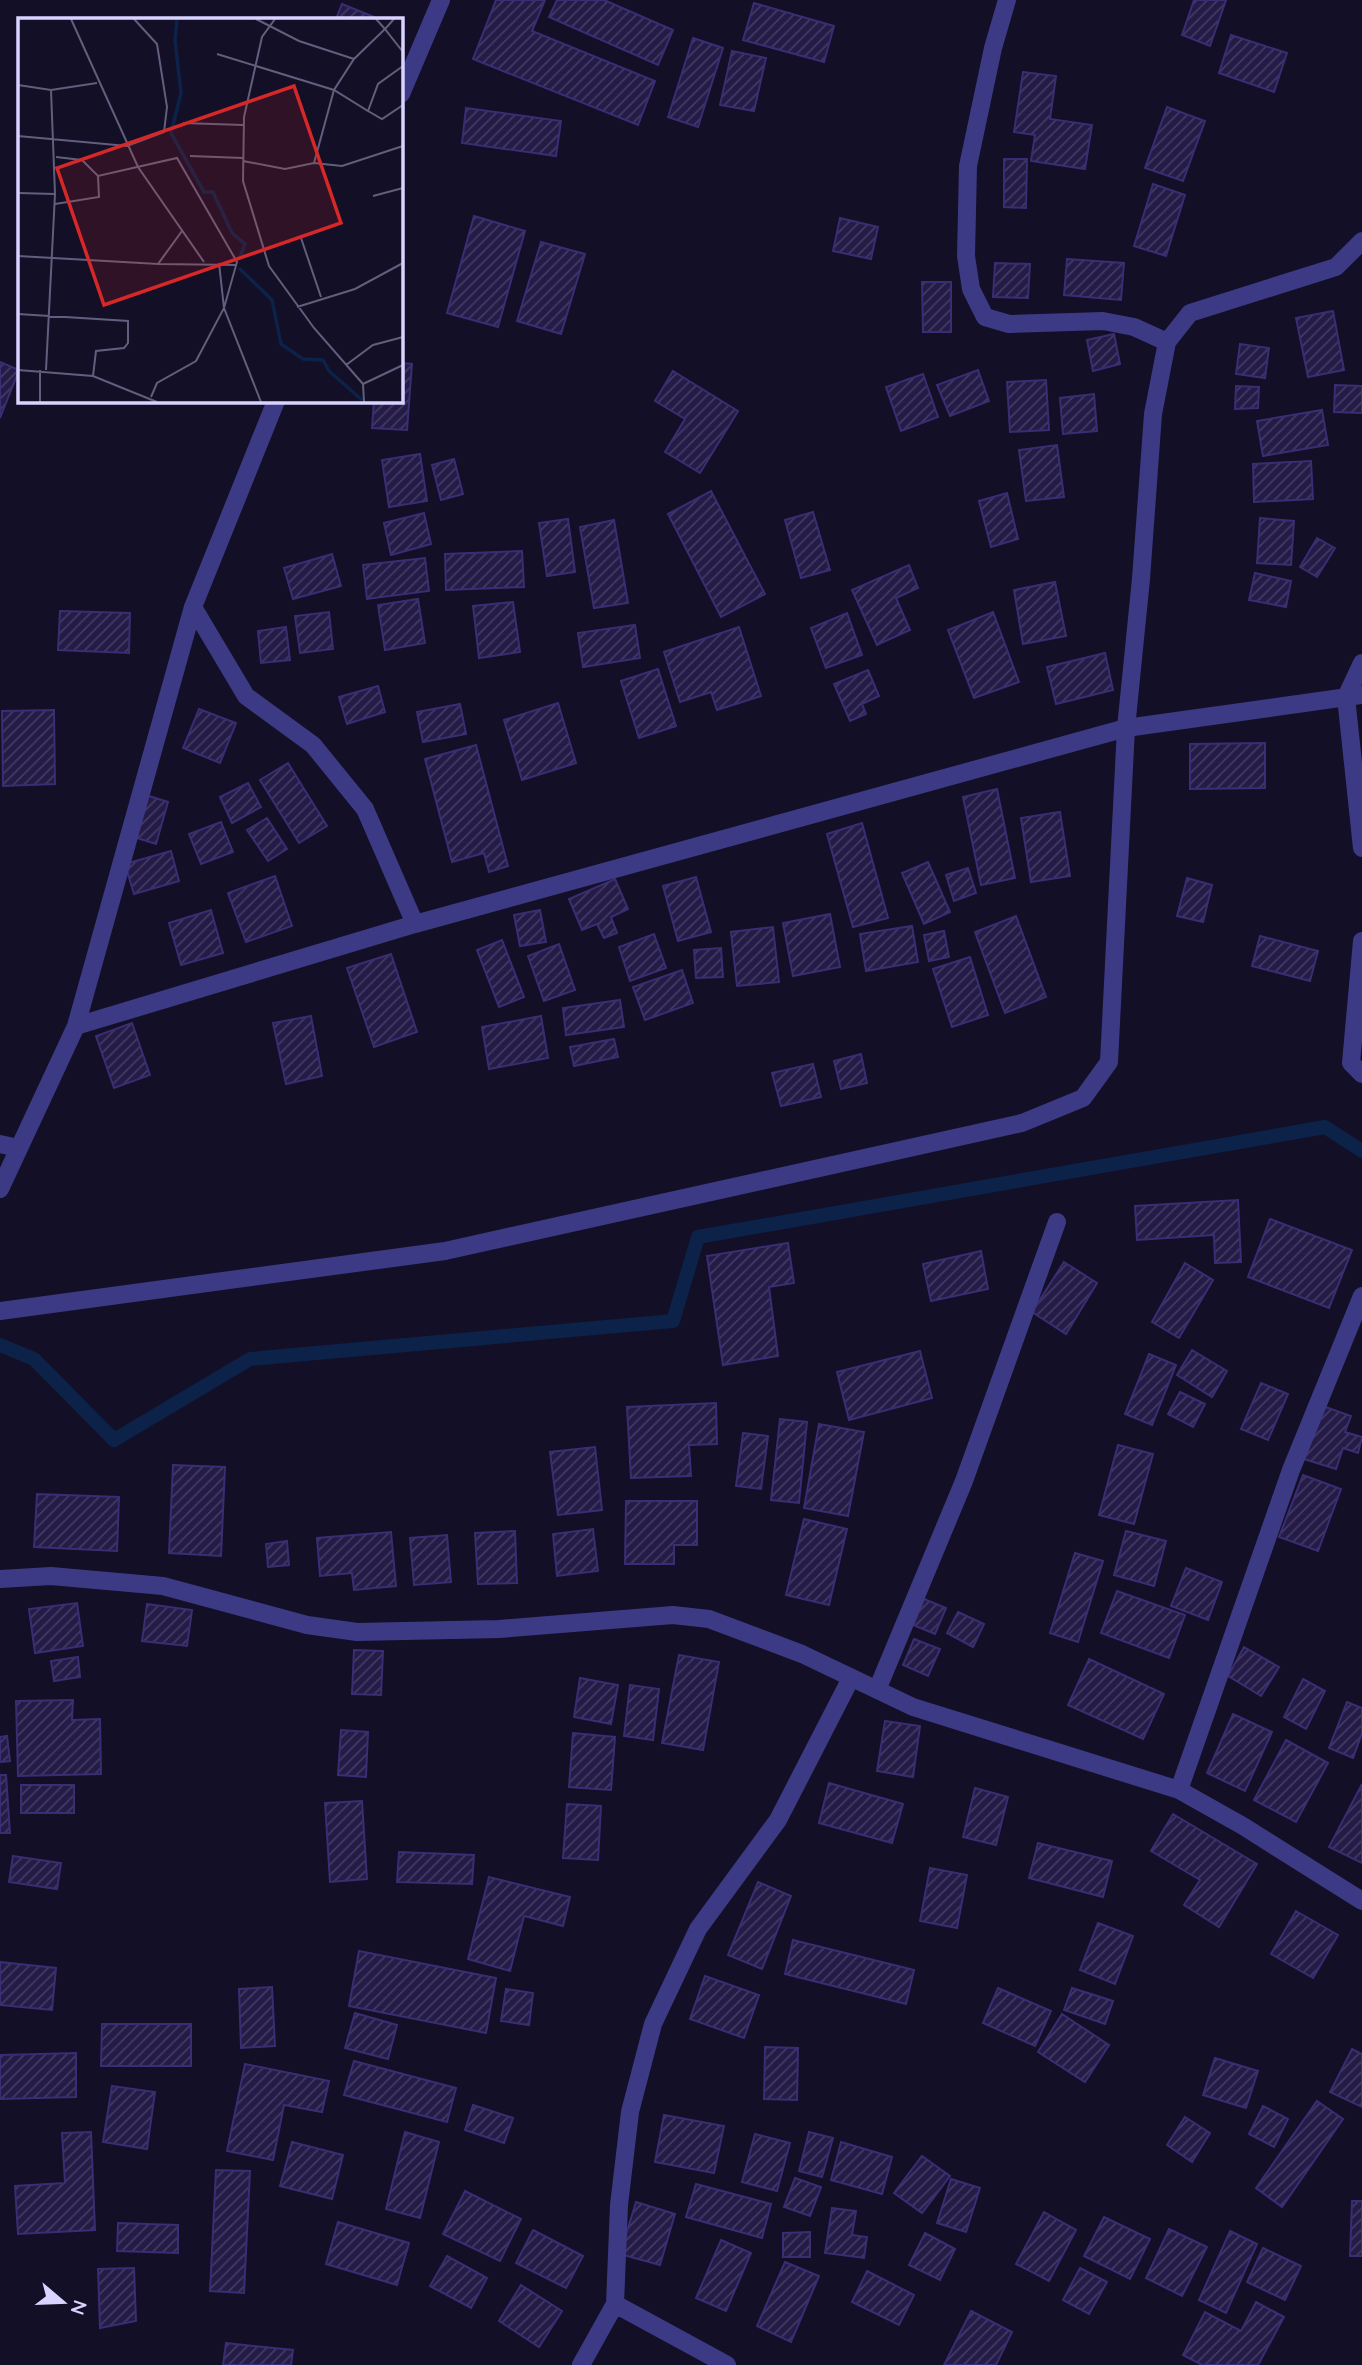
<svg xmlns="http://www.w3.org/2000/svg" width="1362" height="2365" font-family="Quicksand,sans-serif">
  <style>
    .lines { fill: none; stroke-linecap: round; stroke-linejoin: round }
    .stream { stroke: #0c2248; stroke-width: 14 }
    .building { fill: url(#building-hatch); stroke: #3b2d73; stroke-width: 2 }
    .street { stroke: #3d3a85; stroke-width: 18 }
    .inset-river { fill: none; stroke: #0c2248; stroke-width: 3.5 }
    .inset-road { fill: none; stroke: #625e7d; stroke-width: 2 }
    .view { fill: #d62828; fill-opacity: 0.15; stroke: #d62828; stroke-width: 3.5 }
    .inset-edge { fill: none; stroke: #d9d4ff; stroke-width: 3.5 }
  </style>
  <defs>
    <pattern id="building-hatch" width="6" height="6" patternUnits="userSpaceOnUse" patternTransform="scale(1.75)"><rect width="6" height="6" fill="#241b47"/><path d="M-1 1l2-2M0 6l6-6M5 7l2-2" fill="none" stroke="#433b63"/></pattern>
  </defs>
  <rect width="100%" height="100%" fill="#130f26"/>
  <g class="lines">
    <path class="stream" d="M 0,1345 L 34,1359 L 114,1440 L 250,1359 L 673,1321 L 698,1237 L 1325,1127 L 1362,1151"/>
  </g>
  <path class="building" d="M 496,0 L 545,0 L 532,31 L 655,81 L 638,125 L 473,59 Z
    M 557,0 L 604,0 L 673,30 L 658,65 L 549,17 Z
    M 1194,0 L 1226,0 L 1210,46 L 1182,35 Z
    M 754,3 L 834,26 L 824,62 L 743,40 Z
    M 342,4 L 379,19 L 336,19 Z
    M 1231,35 L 1287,53 L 1274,92 L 1219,73 Z
    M 693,38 L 723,48 L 698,127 L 668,117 Z
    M 732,51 L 766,58 L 754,111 L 720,105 Z
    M 1023,72 L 1056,76 L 1050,119 L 1092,125 L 1085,169 L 1031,161 L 1035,135 L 1014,132 Z
    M 1167,107 L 1205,121 L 1183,181 L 1145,168 Z
    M 466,108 L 561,121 L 556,156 L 462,143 Z
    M 1004,159 L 1027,159 L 1026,208 L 1004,207 Z
    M 1153,184 L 1185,195 L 1166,256 L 1134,246 Z
    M 474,216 L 525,231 L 498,327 L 447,313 Z
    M 840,218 L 878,227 L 871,259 L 833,251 Z
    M 541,242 L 585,254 L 561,334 L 517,321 Z
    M 1067,259 L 1124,263 L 1121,300 L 1064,295 Z
    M 995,263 L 1030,264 L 1028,298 L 993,297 Z
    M 922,282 L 951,282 L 951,332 L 923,332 Z
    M 1333,311 L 1344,370 L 1308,377 L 1296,318 Z
    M 1114,334 L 1120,364 L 1093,371 L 1087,340 Z
    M 1240,344 L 1269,348 L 1265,378 L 1236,374 Z
    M 0,362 L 19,370 L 0,418 Z
    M 401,363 L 412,364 L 407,430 L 372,428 L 374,401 L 401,401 Z
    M 978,370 L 989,401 L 950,416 L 937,385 Z
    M 673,371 L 738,411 L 700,473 L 665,452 L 685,419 L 655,401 Z
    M 923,374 L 938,417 L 901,431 L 886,387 Z
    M 1046,380 L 1049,430 L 1010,432 L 1007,382 Z
    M 1335,385 L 1362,386 L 1362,413 L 1334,412 Z
    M 1236,386 L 1259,387 L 1258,408 L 1235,409 Z
    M 1094,394 L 1097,431 L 1063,434 L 1060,398 Z
    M 1322,410 L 1328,445 L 1263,456 L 1257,421 Z
    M 1057,445 L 1064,497 L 1026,501 L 1019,450 Z
    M 420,454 L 427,501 L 389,507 L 382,460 Z
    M 454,459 L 463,494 L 441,500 L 432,465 Z
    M 1311,461 L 1313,499 L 1254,502 L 1253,464 Z
    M 711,491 L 765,594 L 721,617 L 668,514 Z
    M 1007,493 L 1018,539 L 991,547 L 979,501 Z
    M 813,512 L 830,570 L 801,578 L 785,520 Z
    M 424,513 L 431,544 L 391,555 L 384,523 Z
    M 1260,518 L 1294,521 L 1291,565 L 1257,563 Z
    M 568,519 L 575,572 L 547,576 L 539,523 Z
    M 614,520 L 628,603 L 594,608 L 580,527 Z
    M 1317,538 L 1335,548 L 1317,577 L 1300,567 Z
    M 522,551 L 524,587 L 446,590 L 445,554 Z
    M 332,554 L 341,586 L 293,599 L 284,568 Z
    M 425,558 L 429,591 L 367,599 L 363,565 Z
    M 909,565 L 918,588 L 896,598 L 910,630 L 877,645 L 852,590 Z
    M 1255,573 L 1291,581 L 1286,607 L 1249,600 Z
    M 1055,582 L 1066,636 L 1023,644 L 1014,590 Z
    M 418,599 L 425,643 L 385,650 L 378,605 Z
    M 513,602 L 520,652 L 479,658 L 473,606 Z
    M 60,611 L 130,613 L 129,653 L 58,650 Z
    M 329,612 L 333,649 L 300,653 L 295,616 Z
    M 993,612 L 1019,682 L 974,698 L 948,630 Z
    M 847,613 L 862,655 L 826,668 L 811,628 Z
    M 635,625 L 640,658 L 583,667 L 578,633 Z
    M 286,627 L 290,660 L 261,663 L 258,631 Z
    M 739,627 L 761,696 L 717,710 L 711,692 L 680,702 L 664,652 Z
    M 1105,653 L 1113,690 L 1056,704 L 1047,667 Z
    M 658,669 L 676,726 L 639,738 L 621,681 Z
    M 868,670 L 879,696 L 862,704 L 866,714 L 850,721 L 834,684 Z
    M 378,686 L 385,712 L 347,724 L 339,697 Z
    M 558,703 L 576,763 L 522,780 L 504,720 Z
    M 460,704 L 466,734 L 423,742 L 417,712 Z
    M 199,709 L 236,723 L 220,763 L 183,748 Z
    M 54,710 L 55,784 L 3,786 L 2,711 Z
    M 1265,743 L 1265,788 L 1190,789 L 1190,744 Z
    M 476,745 L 508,866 L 489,872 L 484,853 L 452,862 L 425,759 Z
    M 288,763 L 327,826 L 299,843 L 260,780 Z
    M 248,783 L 261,807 L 232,823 L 220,797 Z
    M 997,789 L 1015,878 L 981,885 L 963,797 Z
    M 146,795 L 168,802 L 156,844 L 134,837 Z
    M 1060,812 L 1070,876 L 1031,882 L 1021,818 Z
    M 267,818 L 287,849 L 268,861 L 247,830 Z
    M 221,822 L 233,852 L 201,864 L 189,834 Z
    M 862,823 L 888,918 L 853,927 L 827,834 Z
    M 171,851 L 179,881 L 134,894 L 125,864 Z
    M 928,862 L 950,912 L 924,924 L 902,873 Z
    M 968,868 L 976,893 L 954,901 L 946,875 Z
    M 275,876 L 292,926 L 246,942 L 228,893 Z
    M 696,877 L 711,932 L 678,941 L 663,886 Z
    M 1187,878 L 1212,885 L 1203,922 L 1177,916 Z
    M 615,879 L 628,909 L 611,917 L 617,933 L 604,938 L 597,924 L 582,930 L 569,899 Z
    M 211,910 L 223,953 L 181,965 L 169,923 Z
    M 540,910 L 546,942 L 520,946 L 514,915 Z
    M 830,914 L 840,967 L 793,976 L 783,923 Z
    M 1016,916 L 1046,997 L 1005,1013 L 975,932 Z
    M 912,926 L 918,962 L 866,971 L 860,934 Z
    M 773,927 L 779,982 L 737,986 L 731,932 Z
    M 944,931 L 949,957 L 929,961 L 924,935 Z
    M 654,934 L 666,968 L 630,981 L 619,947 Z
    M 1260,936 L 1318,951 L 1310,981 L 1252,966 Z
    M 502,940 L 524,997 L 499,1007 L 477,950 Z
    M 559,944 L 575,990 L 544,1001 L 528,956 Z
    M 721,948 L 723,977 L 696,978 L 694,950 Z
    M 391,954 L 417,1032 L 374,1047 L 347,968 Z
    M 970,957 L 988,1015 L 952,1027 L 933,969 Z
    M 682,970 L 693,1003 L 645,1020 L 633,987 Z
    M 620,1000 L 624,1027 L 566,1035 L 563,1008 Z
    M 311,1016 L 322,1076 L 286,1084 L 273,1023 Z
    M 541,1016 L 548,1058 L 489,1069 L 482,1027 Z
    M 132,1023 L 150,1075 L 114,1088 L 96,1036 Z
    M 614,1039 L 618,1057 L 574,1066 L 570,1047 Z
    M 861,1054 L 867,1083 L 841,1089 L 834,1061 Z
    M 813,1064 L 821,1097 L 781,1106 L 772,1073 Z
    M 1238,1200 L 1241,1262 L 1215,1263 L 1214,1235 L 1137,1240 L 1135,1206 Z
    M 1270,1219 L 1352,1250 L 1329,1308 L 1248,1277 Z
    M 788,1243 L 794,1283 L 769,1287 L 778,1356 L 723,1365 L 707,1256 Z
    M 981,1251 L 988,1289 L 931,1301 L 923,1264 Z
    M 1064,1262 L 1097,1283 L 1066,1334 L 1032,1312 Z
    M 1185,1263 L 1213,1280 L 1179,1338 L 1152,1322 Z
    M 1192,1350 L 1227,1371 L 1212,1397 L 1177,1375 Z
    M 920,1351 L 932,1398 L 849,1420 L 837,1372 Z
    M 1149,1354 L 1176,1365 L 1152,1425 L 1125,1414 Z
    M 1261,1383 L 1288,1394 L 1268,1440 L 1241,1429 Z
    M 1180,1392 L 1205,1404 L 1193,1427 L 1168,1414 Z
    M 716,1403 L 717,1444 L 689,1445 L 691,1476 L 631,1478 L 627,1407 Z
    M 1320,1405 L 1351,1416 L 1345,1432 L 1362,1437 L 1358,1453 L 1343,1448 L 1336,1469 L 1304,1459 Z
    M 780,1419 L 807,1422 L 799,1503 L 771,1500 Z
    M 819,1424 L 864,1432 L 848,1516 L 804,1508 Z
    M 743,1433 L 768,1436 L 761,1489 L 736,1486 Z
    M 1118,1445 L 1153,1454 L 1134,1524 L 1099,1515 Z
    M 595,1447 L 602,1510 L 558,1515 L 550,1452 Z
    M 173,1465 L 225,1467 L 221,1556 L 169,1553 Z
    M 1303,1475 L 1341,1489 L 1318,1551 L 1279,1537 Z
    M 37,1494 L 119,1497 L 117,1551 L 34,1547 Z
    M 626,1501 L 697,1501 L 697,1545 L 674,1545 L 674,1564 L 625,1564 Z
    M 804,1519 L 847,1529 L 829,1605 L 786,1595 Z
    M 593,1529 L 598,1571 L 557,1576 L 553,1534 Z
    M 515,1531 L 517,1583 L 478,1584 L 475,1533 Z
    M 1126,1531 L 1166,1541 L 1154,1586 L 1114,1575 Z
    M 391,1532 L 396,1586 L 354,1590 L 352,1573 L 320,1576 L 317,1538 Z
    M 447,1535 L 451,1582 L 414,1585 L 410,1538 Z
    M 287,1541 L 289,1565 L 268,1567 L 266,1544 Z
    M 1075,1553 L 1103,1561 L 1078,1642 L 1050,1633 Z
    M 1186,1568 L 1222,1582 L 1208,1620 L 1171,1606 Z
    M 1117,1591 L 1185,1615 L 1169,1658 L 1101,1633 Z
    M 924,1599 L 946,1608 L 935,1634 L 913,1625 Z
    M 77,1603 L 83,1646 L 35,1653 L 29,1609 Z
    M 147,1604 L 192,1610 L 187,1646 L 142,1641 Z
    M 958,1612 L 984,1624 L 973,1647 L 947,1633 Z
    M 914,1639 L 940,1649 L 928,1676 L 903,1665 Z
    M 1244,1647 L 1279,1667 L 1261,1696 L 1228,1676 Z
    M 354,1650 L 383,1651 L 381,1695 L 352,1694 Z
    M 679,1655 L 719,1662 L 703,1750 L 662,1743 Z
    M 78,1657 L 80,1677 L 54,1681 L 51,1661 Z
    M 1089,1659 L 1164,1694 L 1143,1739 L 1068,1705 Z
    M 580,1678 L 618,1685 L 611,1724 L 574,1717 Z
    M 1303,1679 L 1325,1691 L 1306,1729 L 1284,1717 Z
    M 630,1685 L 659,1689 L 653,1740 L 624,1736 Z
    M 73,1700 L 72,1720 L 100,1719 L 101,1774 L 18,1776 L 16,1701 Z
    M 1347,1702 L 1362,1708 L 1362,1733 L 1353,1758 L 1329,1748 Z
    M 1233,1714 L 1272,1732 L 1245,1791 L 1207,1773 Z
    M 885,1721 L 920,1726 L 913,1777 L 877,1771 Z
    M 341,1730 L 368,1732 L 366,1777 L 338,1775 Z
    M 573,1733 L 615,1737 L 611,1790 L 569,1787 Z
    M 7,1736 L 10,1761 L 0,1762 L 0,1737 Z
    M 1286,1740 L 1328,1763 L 1296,1822 L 1254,1800 Z
    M 0,1775 L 6,1775 L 10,1833 L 0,1833 Z
    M 829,1783 L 903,1804 L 892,1843 L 819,1823 Z
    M 1362,1784 L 1362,1863 L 1329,1847 Z
    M 21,1785 L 74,1785 L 74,1813 L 21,1813 Z
    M 975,1788 L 1008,1797 L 996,1845 L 963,1837 Z
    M 362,1801 L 367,1879 L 330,1882 L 325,1803 Z
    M 567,1804 L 601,1806 L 598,1860 L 563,1858 Z
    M 1173,1814 L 1257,1864 L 1219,1927 L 1184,1905 L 1200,1880 L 1151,1851 Z
    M 1038,1843 L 1112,1861 L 1103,1897 L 1029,1878 Z
    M 399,1852 L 474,1855 L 472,1884 L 397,1882 Z
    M 13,1856 L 61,1863 L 57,1889 L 9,1882 Z
    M 930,1868 L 967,1875 L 957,1928 L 920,1921 Z
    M 489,1877 L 570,1897 L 563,1926 L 524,1916 L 510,1971 L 468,1959 Z
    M 758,1882 L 791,1896 L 762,1969 L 728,1955 Z
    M 1296,1911 L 1338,1935 L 1313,1978 L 1271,1954 Z
    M 1098,1923 L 1133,1936 L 1115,1984 L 1080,1970 Z
    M 793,1940 L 914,1970 L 906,2004 L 785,1974 Z
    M 359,1951 L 496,1978 L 486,2033 L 349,2006 Z
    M 0,1962 L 56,1968 L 52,2010 L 0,2005 Z
    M 705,1976 L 759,1995 L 744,2038 L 690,2019 Z
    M 272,1987 L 275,2046 L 241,2048 L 239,1989 Z
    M 998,1988 L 1051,2011 L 1035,2046 L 983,2023 Z
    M 1072,1988 L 1113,2001 L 1105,2024 L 1064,2010 Z
    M 506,1989 L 533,1993 L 529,2025 L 501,2021 Z
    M 355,2013 L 397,2025 L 388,2059 L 345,2048 Z
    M 1062,2014 L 1109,2045 L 1085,2082 L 1038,2052 Z
    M 102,2024 L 191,2024 L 191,2066 L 101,2066 Z
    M 765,2047 L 798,2048 L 797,2100 L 764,2099 Z
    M 1352,2049 L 1362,2054 L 1362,2107 L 1330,2092 Z
    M 76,2053 L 76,2097 L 0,2099 L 0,2055 Z
    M 1215,2058 L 1258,2071 L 1246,2108 L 1203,2095 Z
    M 354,2061 L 456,2088 L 447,2122 L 344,2095 Z
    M 245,2064 L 329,2081 L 322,2112 L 284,2105 L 273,2160 L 227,2151 Z
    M 112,2086 L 155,2092 L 147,2149 L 103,2142 Z
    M 1317,2101 L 1343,2119 L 1282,2207 L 1256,2188 Z
    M 473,2105 L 513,2118 L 504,2143 L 465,2130 Z
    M 1263,2106 L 1288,2119 L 1274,2147 L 1249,2134 Z
    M 664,2115 L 724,2126 L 714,2173 L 655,2162 Z
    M 1185,2117 L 1210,2133 L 1192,2162 L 1167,2145 Z
    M 91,2132 L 95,2230 L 18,2234 L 15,2186 L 65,2183 L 62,2133 Z
    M 405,2132 L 439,2142 L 420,2218 L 386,2209 Z
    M 809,2132 L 833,2138 L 822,2177 L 799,2171 Z
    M 755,2134 L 790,2143 L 777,2191 L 742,2182 Z
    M 292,2142 L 343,2155 L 332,2199 L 280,2186 Z
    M 841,2142 L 892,2157 L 882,2194 L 831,2180 Z
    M 922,2156 L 950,2176 L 922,2213 L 894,2193 Z
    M 216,2170 L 250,2171 L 244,2293 L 210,2291 Z
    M 795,2178 L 821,2187 L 810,2216 L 784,2207 Z
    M 951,2179 L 980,2188 L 966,2232 L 937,2223 Z
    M 696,2184 L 771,2204 L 762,2238 L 686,2217 Z
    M 465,2191 L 521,2219 L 500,2261 L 443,2234 Z
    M 1352,2201 L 1362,2201 L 1362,2256 L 1350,2256 Z
    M 636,2202 L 675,2214 L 660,2265 L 620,2254 Z
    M 832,2208 L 856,2211 L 852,2235 L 867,2237 L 864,2258 L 825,2253 Z
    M 1044,2212 L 1076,2230 L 1049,2281 L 1016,2264 Z
    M 1104,2217 L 1150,2239 L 1130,2279 L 1084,2256 Z
    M 338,2222 L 409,2243 L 397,2285 L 326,2264 Z
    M 118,2223 L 178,2225 L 178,2253 L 117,2251 Z
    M 1169,2229 L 1207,2247 L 1182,2296 L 1146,2278 Z
    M 533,2230 L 583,2256 L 566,2288 L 516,2263 Z
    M 1230,2231 L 1257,2244 L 1226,2313 L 1199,2300 Z
    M 810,2232 L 810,2257 L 783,2257 L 783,2233 Z
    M 925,2233 L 955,2249 L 940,2280 L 909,2265 Z
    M 721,2240 L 751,2253 L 726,2311 L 696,2298 Z
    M 1263,2248 L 1301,2266 L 1285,2300 L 1247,2282 Z
    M 447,2256 L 487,2278 L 471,2308 L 430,2286 Z
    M 785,2262 L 819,2276 L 791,2342 L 757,2326 Z
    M 134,2268 L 136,2321 L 100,2328 L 98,2269 Z
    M 1080,2268 L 1107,2282 L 1089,2314 L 1063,2300 Z
    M 867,2271 L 914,2295 L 899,2325 L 852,2302 Z
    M 521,2285 L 562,2311 L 539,2347 L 499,2321 Z
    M 1256,2302 L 1284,2317 L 1258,2365 L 1202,2365 L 1183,2355 L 1205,2312 L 1241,2331 Z
    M 971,2311 L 1012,2332 L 996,2365 L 944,2365 Z
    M 226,2343 L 293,2350 L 291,2365 L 223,2365 Z"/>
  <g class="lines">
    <path class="street" d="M 1007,0 L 993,48 L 968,166 L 966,256 L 971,289 L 985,317 L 1009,324 L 1103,321 L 1134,327 L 1167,342
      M 401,94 L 441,0
      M 276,401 L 193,607 L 246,696 L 313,745 L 365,809 L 415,924
      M 1362,663 L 1346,697 L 1362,848
      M 1362,941 L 1351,1063 L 1362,1074
      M 76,1026 L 415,924 L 1126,728 L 1362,695
      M 0,1144 L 18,1148
      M 0,1189 L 76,1026 L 193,607
      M 0,1311 L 445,1251 L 1022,1123 L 1083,1098 L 1109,1062 L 1126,728 L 1141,579 L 1153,414 L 1167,342 L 1190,313 L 1336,267 L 1362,241
      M 0,1579 L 51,1576 L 163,1586 L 307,1625 L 357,1632 L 499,1629 L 673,1615 L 709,1619 L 802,1654 L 913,1707 L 1179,1790 L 1243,1826 L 1362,1901
      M 877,1690 L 964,1481 L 1057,1222
      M 1179,1790 L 1291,1470 L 1362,1296
      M 615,2304 L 727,2365
      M 581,2365 L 615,2304 L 619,2205 L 630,2112 L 653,2024 L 698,1929 L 778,1820 L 851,1678"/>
  </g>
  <g transform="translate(18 18)">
    <rect width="385" height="385" fill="#130f26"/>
    <path class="inset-river" d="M 159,1 L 157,22 L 163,75 L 153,115 L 186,174 L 195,174 L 214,215 L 227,226 L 221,242M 221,250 L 254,282 L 263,326 L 285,341 L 305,342 L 311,353 L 344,382"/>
    <path class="inset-road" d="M 53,1 L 120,149 L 186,244M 238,1 L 281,23 L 336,41M 257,1 L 244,19 L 226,99 L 225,163 L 251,248 L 296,310 L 345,366 L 346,384M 376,1 L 367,11 L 385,34M 199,36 L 316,72 L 350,93 L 360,66 L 385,48M 0,67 L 33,72 L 79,65M 350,93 L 364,101 L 385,87M 165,105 L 225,107M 0,118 L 109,128 L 146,114 L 149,89 L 139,26 L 116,1M 172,138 L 225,140M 38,139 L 64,142 L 80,158 L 159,140 L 219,244 L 206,290 L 178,343 L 139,365 L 133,379M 225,143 L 267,151 L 296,145 L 324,148 L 385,128M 296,145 L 316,72 L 336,41 L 367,11 L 358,1M 0,175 L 37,176M 355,178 L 385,170M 37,186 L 81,179 L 80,158M 283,220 L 303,279M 0,238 L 140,246 L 164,213M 201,245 L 206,290 L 243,384M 140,246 L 219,247M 279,289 L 337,271 L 385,245M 0,296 L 110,303 L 110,325 L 106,330 L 78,333 L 75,358M 328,347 L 355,327 L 385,319M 0,352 L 75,358 L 139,384M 28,352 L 37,176 L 33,72M 345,366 L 385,347M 22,384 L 22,352"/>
    <path class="view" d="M 276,68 L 323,205 L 86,287 L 39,150 Z"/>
    <rect width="385" height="385" class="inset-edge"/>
  </g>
  <g transform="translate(63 2302) rotate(109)" stroke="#130f26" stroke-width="5" paint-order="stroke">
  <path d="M0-5L12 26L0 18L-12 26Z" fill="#d9d4ff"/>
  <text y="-10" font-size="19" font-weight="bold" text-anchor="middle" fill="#d9d4ff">N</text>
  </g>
</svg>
